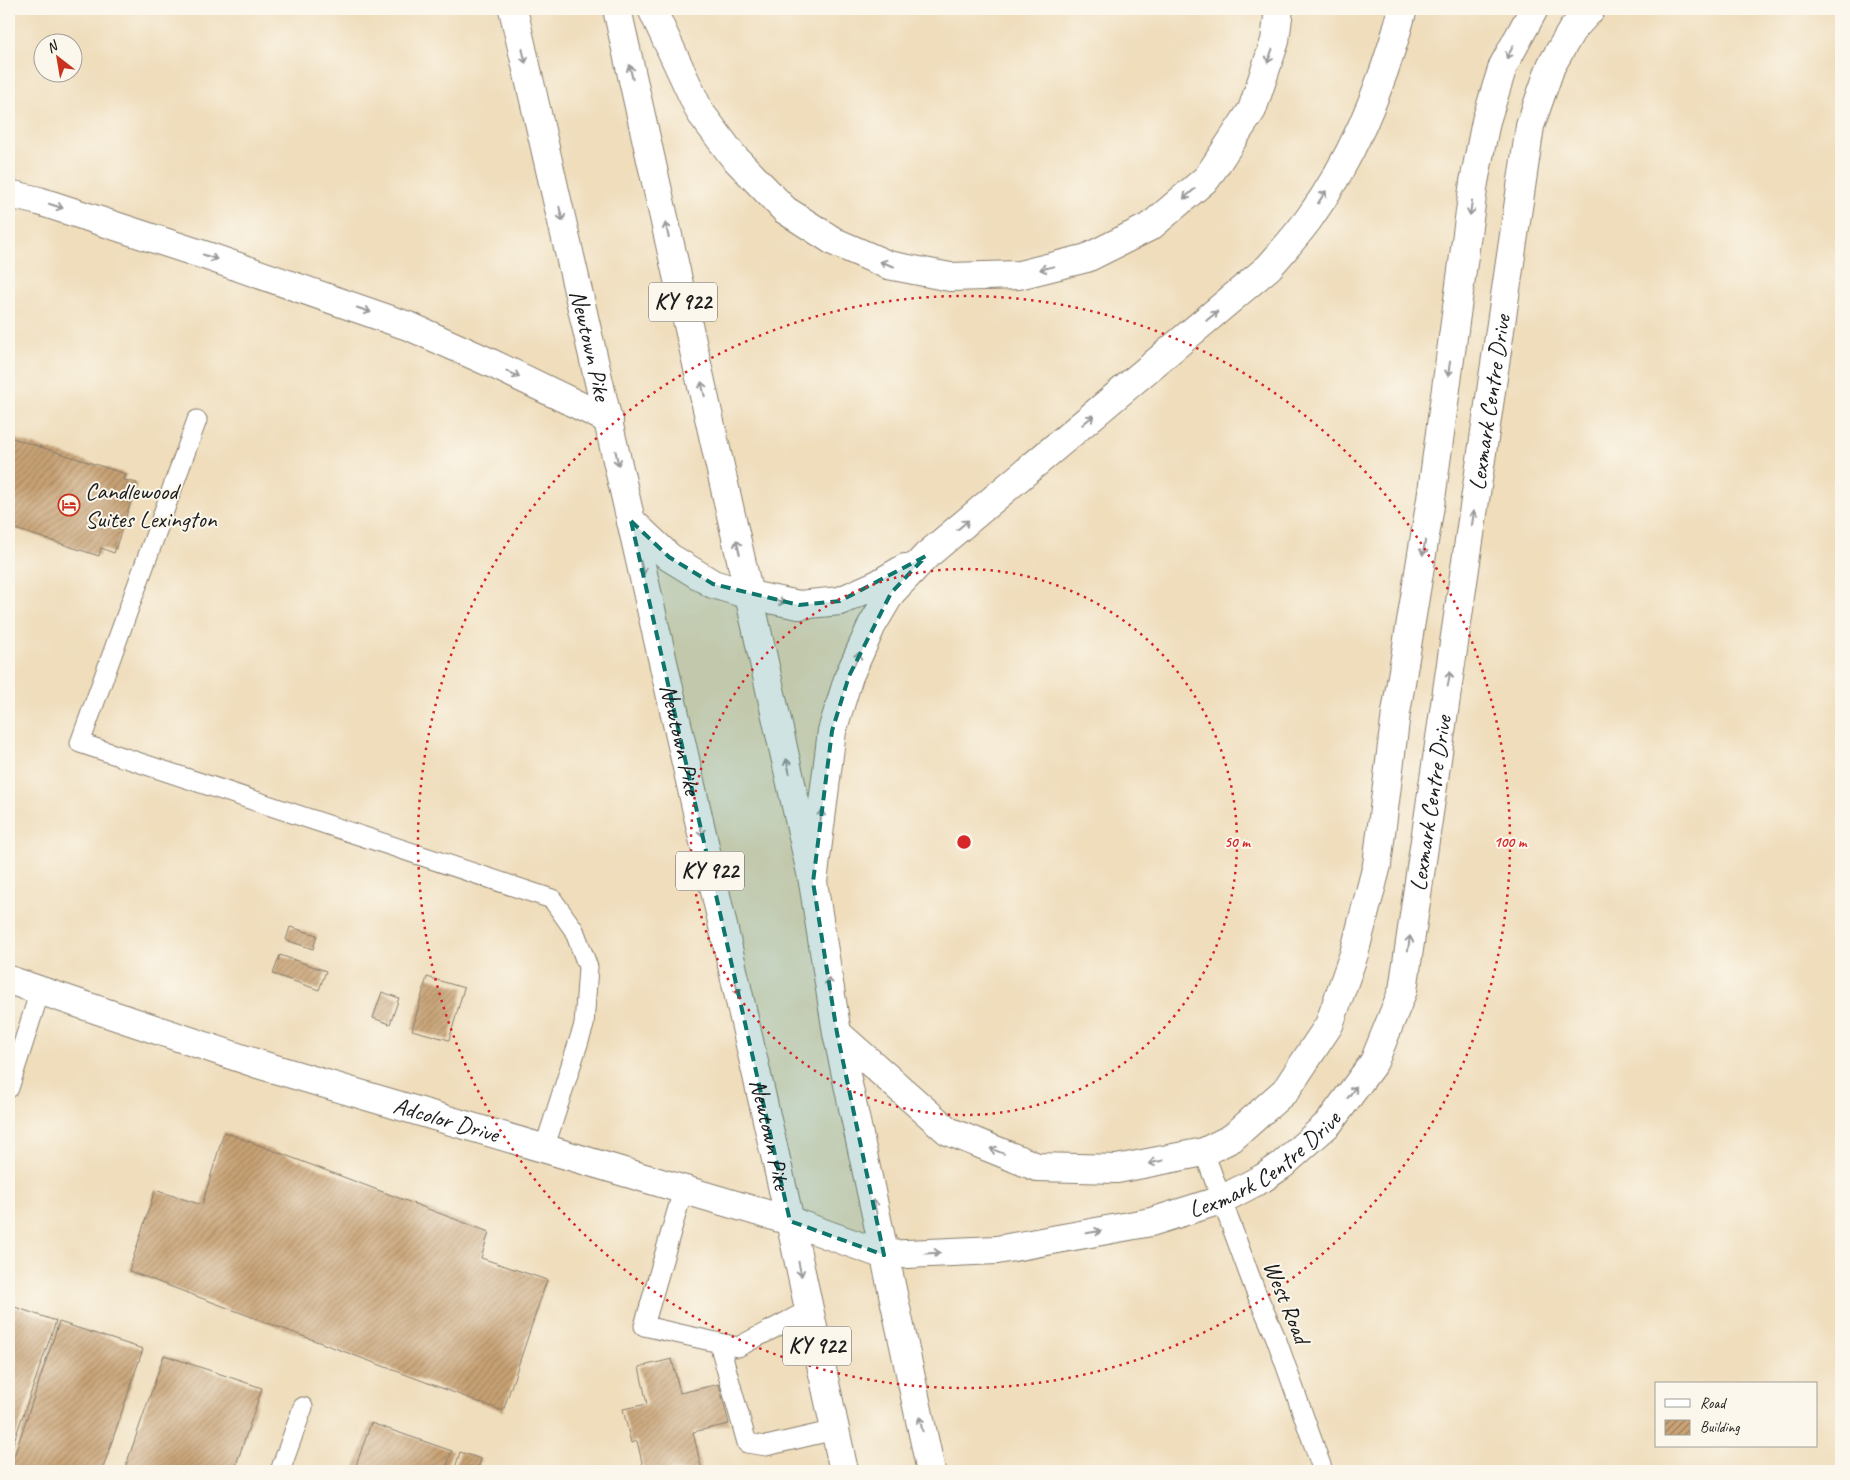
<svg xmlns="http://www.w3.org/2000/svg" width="1850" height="1480" font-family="Caveat,sans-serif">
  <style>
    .building { fill: url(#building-hatch) }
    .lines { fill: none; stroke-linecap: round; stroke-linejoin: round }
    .service-casing { stroke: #867c6c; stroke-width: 21 }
    .minor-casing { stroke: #867c6c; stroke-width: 30 }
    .primary-casing { stroke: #867c6c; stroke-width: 30 }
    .trunk-casing { stroke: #867c6c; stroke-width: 30 }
    .motorway-casing { stroke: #867c6c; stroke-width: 30 }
    .service { stroke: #fff; stroke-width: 19 }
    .minor { stroke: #fff; stroke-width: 28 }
    .primary { stroke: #fff; stroke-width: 28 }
    .trunk { stroke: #fff; stroke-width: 28 }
    .motorway { stroke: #fff; stroke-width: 28 }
    .oneway { stroke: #999 }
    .marked { fill: #0f766e; fill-opacity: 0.2; stroke: #0f766e; stroke-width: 4; stroke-dasharray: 10 6; stroke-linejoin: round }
    .ring { fill: none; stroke: #d62828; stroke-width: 2.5; stroke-dasharray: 2.5 5 }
    .labels { text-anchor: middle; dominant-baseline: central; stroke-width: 4; stroke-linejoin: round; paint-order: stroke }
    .shield { fill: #fbf7ec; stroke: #5f5e5a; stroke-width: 1 }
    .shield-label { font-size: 22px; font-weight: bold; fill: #1c1c1c }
    .street-label { font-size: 24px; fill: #1c1c1c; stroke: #fbf7ec }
    .poi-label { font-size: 24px; fill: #1c1c1c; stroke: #fbf7ec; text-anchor: start }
    .centre { fill: #d62828; stroke: #fbf7ec; stroke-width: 2.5 }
    .ring-label { font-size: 15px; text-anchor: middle; font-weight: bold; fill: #d62828; stroke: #fbf7ec; stroke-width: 4; stroke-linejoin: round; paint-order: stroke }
  </style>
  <defs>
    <pattern id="building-hatch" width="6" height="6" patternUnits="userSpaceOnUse" patternTransform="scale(1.25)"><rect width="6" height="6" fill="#c8a275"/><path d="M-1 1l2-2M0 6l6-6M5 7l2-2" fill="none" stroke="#a2835f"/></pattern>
  </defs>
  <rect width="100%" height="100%" fill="#fbf7ec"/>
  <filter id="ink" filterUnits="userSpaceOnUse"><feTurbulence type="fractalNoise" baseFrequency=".02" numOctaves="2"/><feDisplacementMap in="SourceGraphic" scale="10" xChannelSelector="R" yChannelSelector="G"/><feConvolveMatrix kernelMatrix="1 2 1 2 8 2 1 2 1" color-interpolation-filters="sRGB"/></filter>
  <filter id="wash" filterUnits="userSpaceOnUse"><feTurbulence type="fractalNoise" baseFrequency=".0096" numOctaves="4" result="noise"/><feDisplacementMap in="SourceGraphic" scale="20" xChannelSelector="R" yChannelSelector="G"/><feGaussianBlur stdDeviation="1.12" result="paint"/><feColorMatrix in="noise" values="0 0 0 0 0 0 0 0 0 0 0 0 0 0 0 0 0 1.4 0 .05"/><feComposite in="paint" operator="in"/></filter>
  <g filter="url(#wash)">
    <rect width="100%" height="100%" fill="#efddbb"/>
    <g id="blocks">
      <path class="building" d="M 9,437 L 126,474 L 124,480 L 137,483 L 114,553 L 101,548 L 99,556 L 9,527 Z
        M 290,927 L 317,935 L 313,949 L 286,940 Z
        M 280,955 L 326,971 L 319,990 L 273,974 Z
        M 427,977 L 464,988 L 449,1040 L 412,1030 Z
        M 382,992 L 399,998 L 390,1024 L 373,1018 Z
        M 224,1132 L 489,1232 L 481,1258 L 547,1280 L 503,1411 L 129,1271 L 155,1190 L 202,1205 Z
        M 9,1305 L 56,1321 L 9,1455 Z
        M 59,1322 L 143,1349 L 102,1471 L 9,1471 Z
        M 164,1355 L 262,1388 L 234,1471 L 124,1471 Z
        M 672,1359 L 680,1393 L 719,1384 L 729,1424 L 693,1432 L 702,1471 L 644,1471 L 637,1441 L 631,1443 L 623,1409 L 647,1404 L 639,1367 Z
        M 371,1423 L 452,1451 L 445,1471 L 354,1471 Z
        M 460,1452 L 481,1459 L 477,1471 L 454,1471 Z"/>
    </g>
  </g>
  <g filter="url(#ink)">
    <use href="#blocks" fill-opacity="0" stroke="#867c6c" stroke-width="1"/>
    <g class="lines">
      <g class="service-casing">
        <path id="service" d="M 197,420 L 80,743 L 552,899 L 574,930 L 588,967 L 584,1025 L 544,1149
          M 9,1088 L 40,991
          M 1204,1152 L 1255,1290 L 1276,1338 L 1323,1471
          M 683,1190 L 644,1326 L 738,1347 L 809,1310
          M 719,1343 L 747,1443 L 766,1446 L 835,1430
          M 280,1471 L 303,1407"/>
      </g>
      <g class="minor-casing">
        <g id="minor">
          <path id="s1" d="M 9,980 L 258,1064 L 790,1221 L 884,1255 L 997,1250 L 1151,1222 L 1221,1200 L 1263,1178 L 1282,1165 L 1329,1123 L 1374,1062 L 1403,990 L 1530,126 L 1551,66 L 1572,30 L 1591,9"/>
          <path d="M 837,1033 L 948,1131 L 1037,1167 L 1117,1169 L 1204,1152 L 1232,1138 L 1286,1090 L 1329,1025 L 1354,954 L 1377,865 L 1396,713 L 1431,499 L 1474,182 L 1486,121 L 1503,66 L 1534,9"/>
        </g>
      </g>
      <g class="primary-casing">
        <g id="primary">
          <path id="s2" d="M 631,521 L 790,1221 L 844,1471"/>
          <path d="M 749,595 L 813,882 L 837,1033 L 931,1471"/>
        </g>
      </g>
      <g class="trunk-casing">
        <g id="trunk">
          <path id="s3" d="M 513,9 L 631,521"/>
          <path d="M 617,9 L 749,595"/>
        </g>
      </g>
      <g class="motorway-casing">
        <path id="motorway" d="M 652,9 L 700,112 L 733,156 L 785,210 L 835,242 L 888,265 L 950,277 L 1019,275 L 1087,258 L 1151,226 L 1207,178 L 1252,110 L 1275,41 L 1279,9
          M 9,194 L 39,201 L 207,256 L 411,327 L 491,363 L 609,420
          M 631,521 L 669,557 L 713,584 L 749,595 L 799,605 L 840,601 L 878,584 L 905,568
          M 813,882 L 832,731 L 849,676 L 872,625 L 891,593 L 926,556 L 1269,267 C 1282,252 1296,236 1308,220 C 1354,157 1383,84 1403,9"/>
      </g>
      <use href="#service" class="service"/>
      <use href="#minor" class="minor"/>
      <use href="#primary" class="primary"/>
      <use href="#trunk" class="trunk"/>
      <use href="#motorway" class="motorway"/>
    </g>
    <defs><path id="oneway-shaft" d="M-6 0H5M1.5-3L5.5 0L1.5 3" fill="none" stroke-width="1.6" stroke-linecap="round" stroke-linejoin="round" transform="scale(1.25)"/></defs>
    <g class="oneway">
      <use href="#oneway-shaft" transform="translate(1510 52) rotate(118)"/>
      <use href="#oneway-shaft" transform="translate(524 56) rotate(77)"/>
      <use href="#oneway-shaft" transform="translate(1270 56) rotate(109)"/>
      <use href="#oneway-shaft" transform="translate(631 72) rotate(-103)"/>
      <use href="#oneway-shaft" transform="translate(1189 194) rotate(139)"/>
      <use href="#oneway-shaft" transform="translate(1322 197) rotate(-58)"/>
      <use href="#oneway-shaft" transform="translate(56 206) rotate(18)"/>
      <use href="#oneway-shaft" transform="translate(1471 208) rotate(98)"/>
      <use href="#oneway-shaft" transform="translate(561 214) rotate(77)"/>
      <use href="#oneway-shaft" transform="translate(667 230) rotate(-103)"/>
      <use href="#oneway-shaft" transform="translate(210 257) rotate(19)"/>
      <use href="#oneway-shaft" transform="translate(887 264) rotate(-161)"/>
      <use href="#oneway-shaft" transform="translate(1047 268) rotate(166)"/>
      <use href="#oneway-shaft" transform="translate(364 310) rotate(19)"/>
      <use href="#oneway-shaft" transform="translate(1212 316) rotate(-40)"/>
      <use href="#oneway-shaft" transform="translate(1449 369) rotate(98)"/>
      <use href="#oneway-shaft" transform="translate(513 374) rotate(26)"/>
      <use href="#oneway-shaft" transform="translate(703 389) rotate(-103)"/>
      <use href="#oneway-shaft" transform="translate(1088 420) rotate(-40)"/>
      <use href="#oneway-shaft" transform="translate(617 458) rotate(78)"/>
      <use href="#oneway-shaft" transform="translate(1473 518) rotate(-82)"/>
      <use href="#oneway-shaft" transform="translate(963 525) rotate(-40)"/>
      <use href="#oneway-shaft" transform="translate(738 547) rotate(-103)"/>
      <use href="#oneway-shaft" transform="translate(1424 548) rotate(99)"/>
      <use href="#oneway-shaft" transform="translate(642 568) rotate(77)"/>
      <use href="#oneway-shaft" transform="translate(778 601) rotate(11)"/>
      <use href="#oneway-shaft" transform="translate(857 659) rotate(-65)"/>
      <use href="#oneway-shaft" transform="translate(1449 679) rotate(-80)"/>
      <use href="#oneway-shaft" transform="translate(788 766) rotate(-102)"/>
      <use href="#oneway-shaft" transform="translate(821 817) rotate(-83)"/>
      <use href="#oneway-shaft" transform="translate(701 829) rotate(77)"/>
      <use href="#oneway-shaft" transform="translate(1409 943) rotate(-82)"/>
      <use href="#oneway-shaft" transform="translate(829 985) rotate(-99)"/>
      <use href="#oneway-shaft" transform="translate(737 988) rotate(77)"/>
      <use href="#oneway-shaft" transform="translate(1352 1092) rotate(-54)"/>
      <use href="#oneway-shaft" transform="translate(997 1151) rotate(-158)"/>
      <use href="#oneway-shaft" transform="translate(1156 1162) rotate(169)"/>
      <use href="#oneway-shaft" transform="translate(875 1207) rotate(-102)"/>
      <use href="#oneway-shaft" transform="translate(1094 1232) rotate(-10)"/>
      <use href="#oneway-shaft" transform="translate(933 1253) rotate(-3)"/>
      <use href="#oneway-shaft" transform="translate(800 1269) rotate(78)"/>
      <use href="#oneway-shaft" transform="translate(921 1424) rotate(-102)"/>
    </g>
  </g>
  <path class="marked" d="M 631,521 L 669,557 L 713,584 L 799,605 L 840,601 L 926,556 L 891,593 L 849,676 L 832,731 L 813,882 L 837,1033 L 884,1255 L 790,1221 Z"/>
  <g class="ring">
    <circle cx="964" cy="842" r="273"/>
    <circle cx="964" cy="842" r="546"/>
  </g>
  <defs>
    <g id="hotel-ring" transform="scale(1.125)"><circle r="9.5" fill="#fbf7ec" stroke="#c8321e" stroke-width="1.5"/><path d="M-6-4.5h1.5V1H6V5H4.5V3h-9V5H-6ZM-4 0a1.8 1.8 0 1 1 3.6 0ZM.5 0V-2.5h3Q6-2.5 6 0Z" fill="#c8321e"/></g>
  </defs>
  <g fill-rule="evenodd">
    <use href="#hotel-ring" x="69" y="505"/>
  </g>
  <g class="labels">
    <g class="shield">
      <rect x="649" y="282.5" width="68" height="39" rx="4"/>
      <rect x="676" y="851.5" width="68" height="39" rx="4"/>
      <rect x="783" y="1326.5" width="68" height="39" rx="4"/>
    </g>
    <g class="shield-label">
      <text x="683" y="302">KY 922</text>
      <text x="710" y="871">KY 922</text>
      <text x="817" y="1346">KY 922</text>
    </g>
    <g class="street-label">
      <text stroke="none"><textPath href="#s3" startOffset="345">Newtown Pike</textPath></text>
      <text stroke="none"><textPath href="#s1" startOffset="2141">Lexmark Centre Drive</textPath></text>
      <text stroke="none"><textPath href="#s2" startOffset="224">Newtown Pike</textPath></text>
      <text stroke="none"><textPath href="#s1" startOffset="1736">Lexmark Centre Drive</textPath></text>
      <text stroke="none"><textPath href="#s1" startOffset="459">Adcolor Drive</textPath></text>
      <text stroke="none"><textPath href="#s2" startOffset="629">Newtown Pike</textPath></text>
      <text stroke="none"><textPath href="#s1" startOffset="1316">Lexmark Centre Drive</textPath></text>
      <text transform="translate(1287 1302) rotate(68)">West Road</text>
    </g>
    <g class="poi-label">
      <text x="85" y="491">Candlewood<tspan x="85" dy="28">Suites Lexington</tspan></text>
    </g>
  </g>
  <circle cx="964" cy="842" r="8" class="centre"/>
  <g class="ring-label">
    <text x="1237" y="847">50 m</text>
    <text x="1510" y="847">100 m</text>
  </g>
  <rect width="1850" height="1480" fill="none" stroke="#fbf7ec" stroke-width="30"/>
  <rect x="1655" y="1382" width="162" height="65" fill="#fbf7ec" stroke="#a29f99"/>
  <rect x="1665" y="1399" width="25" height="8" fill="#ffffff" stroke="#a29f99"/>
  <text x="1700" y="1408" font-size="15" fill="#1c1c1c">Road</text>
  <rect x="1665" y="1420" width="25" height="15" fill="url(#building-hatch)" stroke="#a29f99"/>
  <text x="1700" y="1432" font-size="15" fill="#1c1c1c">Building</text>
  <g transform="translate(58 58) rotate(329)"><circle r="24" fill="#fbf7ec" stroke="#a29f99"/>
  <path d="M0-4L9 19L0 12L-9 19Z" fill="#c8321e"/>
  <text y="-8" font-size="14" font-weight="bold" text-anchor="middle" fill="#1c1c1c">N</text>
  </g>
</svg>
